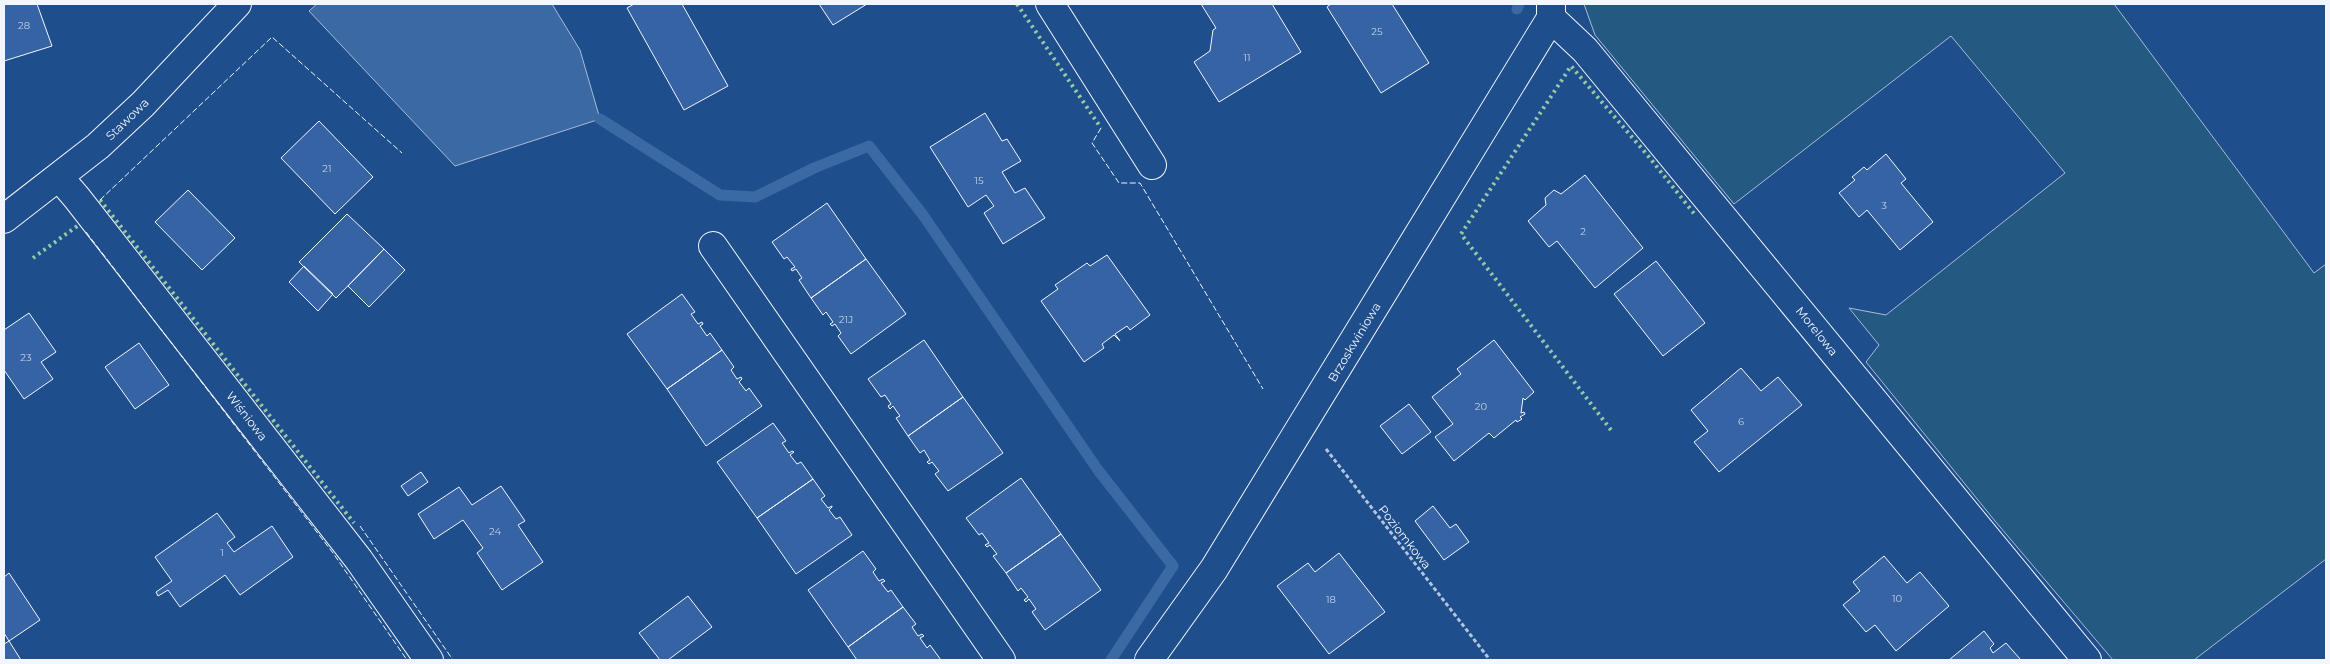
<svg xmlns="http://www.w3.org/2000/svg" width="2330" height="664" font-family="Montserrat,sans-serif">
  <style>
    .green { fill: #245a82; stroke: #a8bbd7 }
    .water { fill: #3b69a3; stroke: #a8bbd7 }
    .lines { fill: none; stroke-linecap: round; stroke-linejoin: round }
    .stream { stroke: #3b69a3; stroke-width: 11 }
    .building { fill: #3563a3; stroke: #f2f6ff }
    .minor-casing { stroke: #f2f6ff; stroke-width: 30 }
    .path { stroke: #b3c4dc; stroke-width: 3; stroke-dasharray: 4 2.5; stroke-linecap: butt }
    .minor { stroke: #1f4e8c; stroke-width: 28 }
    .hedge { stroke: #97c8a6; stroke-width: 4; stroke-dasharray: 2.5 4; stroke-linecap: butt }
    .fence { stroke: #f2f6ff; stroke-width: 1; stroke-dasharray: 6 2.5; stroke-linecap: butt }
    .labels { text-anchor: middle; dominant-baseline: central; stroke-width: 4; stroke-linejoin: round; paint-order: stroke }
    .number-label { font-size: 10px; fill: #c3d1e8 }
    .street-label { font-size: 12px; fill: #f2f6ff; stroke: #1f4e8c }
  </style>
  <rect width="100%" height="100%" fill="#1f4e8c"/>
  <path class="green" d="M 1584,4 L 2114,4 L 2314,273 L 2326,264 L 2326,559 L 2194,660 L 2113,660 L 1995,521 L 1866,362 L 1879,345 L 1849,308 L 1886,315 L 2065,173 L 1951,36 L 1734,204 L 1595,35 Z"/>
  <path class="water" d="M 317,4 L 552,4 L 580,50 L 600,119 L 455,166 L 309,11 Z"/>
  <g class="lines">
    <path class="stream" d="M 1517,9 L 1519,4
      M 600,119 L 720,195 L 755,197 L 814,168 L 869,146 L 923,215 L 1098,470 L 1173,566 L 1111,660"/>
  </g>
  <path class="building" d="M 4,4 L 37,4 L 52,46 L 4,61 Z
    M 634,4 L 682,4 L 728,86 L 684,110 L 627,8 Z
    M 819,4 L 867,4 L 833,25 Z
    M 1201,4 L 1272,4 L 1301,52 L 1219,102 L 1194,62 L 1210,51 L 1213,30 L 1216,28 Z
    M 1331,4 L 1392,4 L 1429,63 L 1381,93 L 1327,7 Z
    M 985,113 L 1002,141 L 1007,139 L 1021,161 L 1002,172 L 1015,193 L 1025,188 L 1045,218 L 1003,244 L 984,213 L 994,206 L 986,195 L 968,207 L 930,147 Z
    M 319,121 L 373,177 L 335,214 L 281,158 Z
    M 1886,154 L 1906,179 L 1901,183 L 1933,222 L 1900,250 L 1867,210 L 1859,217 L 1839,193 L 1855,180 L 1852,177 L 1864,167 L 1867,170 Z
    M 1585,175 L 1643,248 L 1595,288 L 1557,241 L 1549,247 L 1528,221 L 1546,205 L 1545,198 L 1554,190 L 1561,194 Z
    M 188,190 L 235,238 L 202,270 L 155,222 Z
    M 827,203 L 866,259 L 811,298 L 799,280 L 802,278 L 796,269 L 792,271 L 791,269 L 795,267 L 787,257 L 784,259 L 772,242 Z
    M 347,214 L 384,249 L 336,298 L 299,262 Z
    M 384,249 L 405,270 L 369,307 L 348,286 Z
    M 1107,255 L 1150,315 L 1130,330 L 1127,326 L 1115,334 L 1120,341 L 1114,335 L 1102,344 L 1104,348 L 1084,362 L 1041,301 L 1058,289 L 1055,285 L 1087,263 L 1090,266 Z
    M 866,259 L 906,314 L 851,354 L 838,336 L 841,333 L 835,324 L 832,326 L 830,324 L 833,322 L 826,312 L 823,315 L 811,298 Z
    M 1656,261 L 1705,323 L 1663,356 L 1614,294 Z
    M 304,266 L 333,294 L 318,311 L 289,282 Z
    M 682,294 L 695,312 L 691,314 L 698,324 L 702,322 L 703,324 L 700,326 L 707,336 L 710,333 L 722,350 L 667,389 L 627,334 Z
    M 29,313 L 56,352 L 41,362 L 53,379 L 24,399 L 4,370 L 4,330 Z
    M 924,340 L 963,397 L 908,436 L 896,418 L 900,416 L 893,406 L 890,409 L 888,406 L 891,404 L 885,395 L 881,397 L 868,379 Z
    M 1494,340 L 1534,392 L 1525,400 L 1523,398 L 1521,413 L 1524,412 L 1525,414 L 1520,417 L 1522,419 L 1517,422 L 1516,420 L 1494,438 L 1489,433 L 1454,461 L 1435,437 L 1453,424 L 1432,397 L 1461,374 L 1457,369 Z
    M 139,343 L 169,385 L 135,409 L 105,367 Z
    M 722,350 L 734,367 L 731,370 L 737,379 L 741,377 L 742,379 L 739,382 L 746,391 L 749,388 L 762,406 L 706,446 L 667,389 Z
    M 1741,368 L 1761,391 L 1778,377 L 1802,405 L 1719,472 L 1694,442 L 1708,431 L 1691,410 Z
    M 963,397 L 1003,453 L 948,491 L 935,474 L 939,471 L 932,462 L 929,464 L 927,462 L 930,460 L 924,450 L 920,453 L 908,436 Z
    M 1409,404 L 1431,432 L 1402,454 L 1380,426 Z
    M 773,423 L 786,441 L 782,443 L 789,453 L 792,451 L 794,452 L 790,455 L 797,464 L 801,462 L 813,479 L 757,518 L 717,462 Z
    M 421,472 L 428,482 L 408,496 L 401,486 Z
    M 1021,478 L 1061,534 L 1006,573 L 993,556 L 997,554 L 990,545 L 987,547 L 985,545 L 989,543 L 982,533 L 979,535 L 966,518 Z
    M 813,479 L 825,496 L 821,499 L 828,508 L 832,506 L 832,507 L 829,510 L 836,519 L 840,517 L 852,535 L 796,574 L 757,518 Z
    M 501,486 L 525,521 L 518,525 L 543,562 L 502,590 L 477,553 L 483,548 L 463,520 L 434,539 L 418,514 L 459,487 L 472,505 Z
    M 1433,506 L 1450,528 L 1456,524 L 1469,542 L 1444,560 L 1415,521 Z
    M 217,513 L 235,537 L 227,543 L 234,552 L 272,526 L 293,557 L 240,595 L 225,575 L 180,607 L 168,590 L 158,596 L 156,592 L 172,581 L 155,557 Z
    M 1061,534 L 1101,590 L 1045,630 L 1032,612 L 1036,609 L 1029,599 L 1026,602 L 1024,600 L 1028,597 L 1021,588 L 1018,591 L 1006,573 Z
    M 863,551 L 876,569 L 873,572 L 879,581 L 883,579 L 885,581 L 881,583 L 888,592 L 891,590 L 903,607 L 848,647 L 808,590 Z
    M 1339,553 L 1385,612 L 1329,654 L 1277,586 L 1308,563 L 1315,572 Z
    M 1884,556 L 1907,583 L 1920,572 L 1949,606 L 1896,651 L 1875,625 L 1866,632 L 1843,605 L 1860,591 L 1853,582 Z
    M 9,573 L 40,620 L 9,641 L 4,633 L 4,577 Z
    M 688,596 L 712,627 L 668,660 L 660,660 L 639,633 Z
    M 903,607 L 916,624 L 912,627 L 918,636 L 922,634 L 924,636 L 920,638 L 927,648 L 930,645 L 941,660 L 857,660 L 848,647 Z
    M 1984,631 L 1994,644 L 1990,648 L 1993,653 L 2006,643 L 2021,660 L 1949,660 Z
    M 9,641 L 21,660 L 4,660 L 4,644 Z"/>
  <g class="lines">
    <g class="minor-casing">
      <path id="minor" d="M 1050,4 L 1152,165
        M 1551,4 L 1551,18 L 1585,50 L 2087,660
        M 59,177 L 77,198 L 359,560 L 429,660
        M 4,219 L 98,146 L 143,104 L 237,4
        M 713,246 L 1001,660
        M 1149,660 L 1214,569 L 1551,18"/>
    </g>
    <path class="path" d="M 1326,449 L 1490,660"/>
    <use href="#minor" class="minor"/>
    <path class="hedge" d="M 1017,4 L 1101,128
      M 100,200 L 354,523
      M 33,258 L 80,224
      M 1611,430 L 1461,234 L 1571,66 L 1649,157 L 1696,216"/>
    <path class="fence" d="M 1101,128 L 1092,143 L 1119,183 L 1140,183 L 1263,389
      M 100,200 L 272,37 L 402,153
      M 86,232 L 333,553 L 407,660
      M 360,526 L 453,660"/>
  </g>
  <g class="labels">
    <g class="number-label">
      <text x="24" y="25">28</text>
      <text x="1377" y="31">25</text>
      <text x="1247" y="57">11</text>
      <text x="327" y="168">21</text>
      <text x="979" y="180">15</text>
      <text x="1884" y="205">3</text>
      <text x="1583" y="231">2</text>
      <text x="846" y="319">21J</text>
      <text x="26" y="357">23</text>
      <text x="1481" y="406">20</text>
      <text x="1741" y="421">6</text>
      <text x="495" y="531">24</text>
      <text x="222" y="552">1</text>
      <text x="1897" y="598">10</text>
      <text x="1331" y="599">18</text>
    </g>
    <g class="street-label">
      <text transform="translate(127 119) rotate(-44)">Stawowa</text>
      <text transform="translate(1817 331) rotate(51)">Morelowa</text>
      <text transform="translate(1354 342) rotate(-59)">Brzoskwiniowa</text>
      <text transform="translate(247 416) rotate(52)">Wiśniowa</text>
      <text transform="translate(1405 537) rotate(52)">Poziomkowa</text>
    </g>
  </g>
  <rect width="2330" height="664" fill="none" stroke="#f2f6ff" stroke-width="10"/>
</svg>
